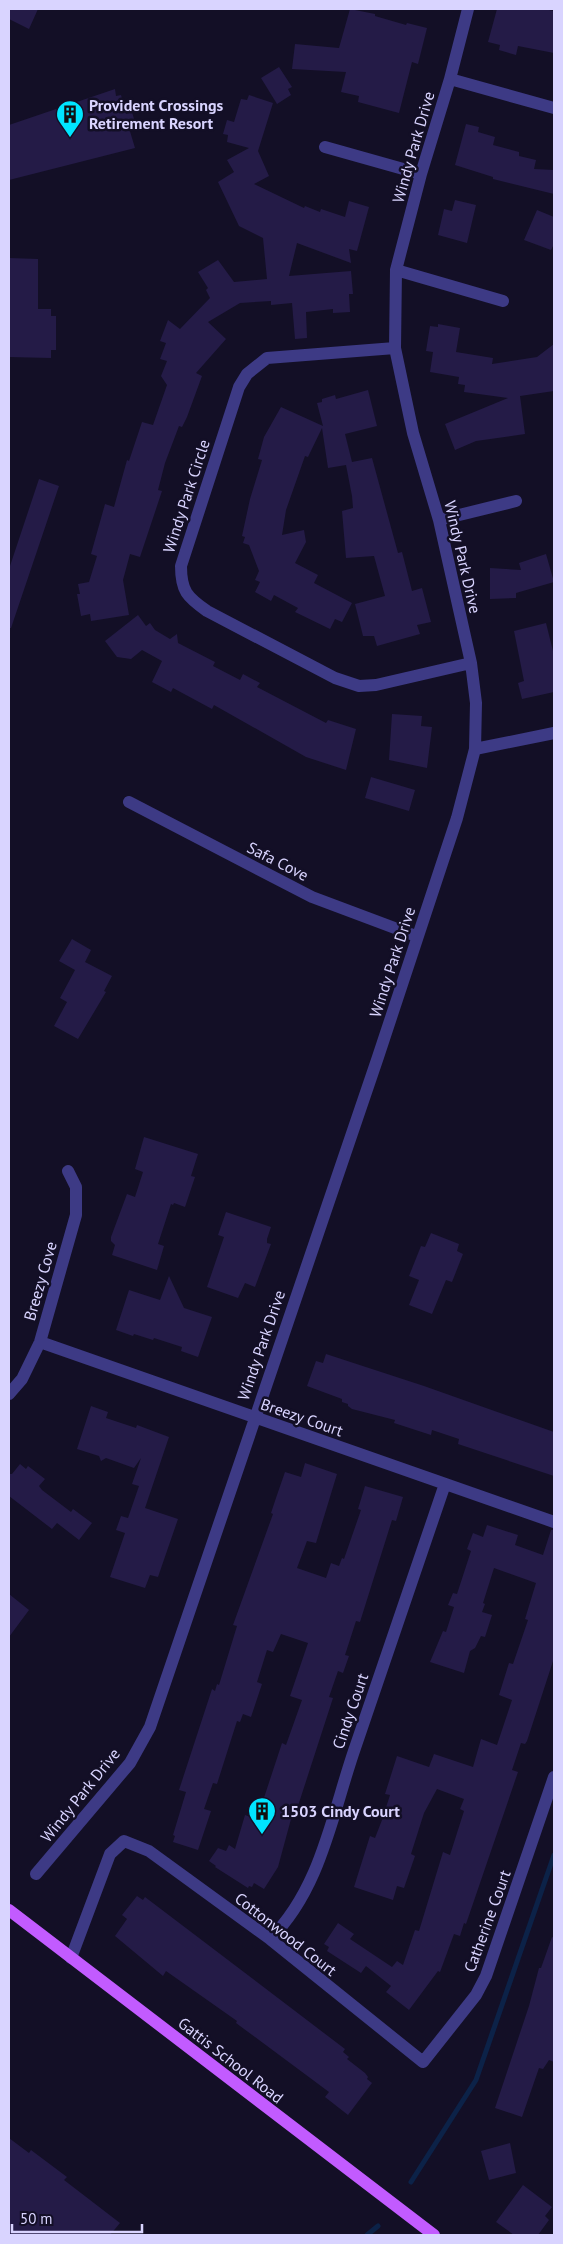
<svg xmlns="http://www.w3.org/2000/svg" width="563" height="2244" font-family="'PT Sans',sans-serif">
  <style>
    .lines { fill: none; stroke-linecap: round; stroke-linejoin: round }
    .stream { stroke: #0c2248; stroke-width: 5 }
    .building { fill: #241b47 }
    .minor { stroke: #3d3a85; stroke-width: 12 }
    .major { stroke: #c25bff; stroke-width: 12 }
    .labels { text-anchor: middle; dominant-baseline: central; stroke-width: 5; stroke-linejoin: round; paint-order: stroke }
    .poi-label { font-size: 16px; font-weight: bold; fill: #d9d4ff; stroke: #130f26; text-anchor: start }
    .street-label { font-size: 16px; fill: #d9d4ff; stroke: #130f26 }
  </style>
  <rect width="100%" height="100%" fill="#130f26"/>
  <g class="lines">
    <path class="stream" d="M 411,2182 L 476,2080 L 554,1855
      M 367,2235 L 378,2226"/>
  </g>
  <path class="building" d="M 9,9 L 38,9 L 29,29 L 9,19 Z
    M 350,9 L 375,14 L 375,16 L 406,25 L 407,23 L 427,28 L 418,64 L 412,62 L 399,113 L 358,102 L 359,96 L 341,92 L 346,72 L 292,69 L 295,44 L 339,48 Z
    M 497,9 L 544,9 L 554,11 L 554,53 L 518,46 L 516,55 L 499,50 L 500,45 L 488,42 Z
    M 279,67 L 292,87 L 288,89 L 291,95 L 277,104 L 261,78 Z
    M 115,89 L 116,96 L 121,95 L 126,114 L 132,112 L 136,126 L 129,128 L 135,148 L 9,180 L 9,125 Z
    M 249,95 L 273,103 L 258,151 L 269,176 L 254,184 L 304,208 L 305,206 L 320,212 L 321,209 L 345,217 L 349,201 L 369,207 L 357,251 L 349,249 L 351,263 L 297,243 L 289,276 L 351,271 L 353,294 L 349,294 L 350,312 L 333,313 L 333,309 L 306,312 L 307,338 L 295,339 L 292,303 L 271,305 L 271,301 L 240,303 L 208,322 L 226,339 L 196,373 L 202,376 L 187,417 L 182,427 L 179,426 L 165,463 L 158,490 L 162,491 L 140,557 L 130,554 L 123,580 L 129,615 L 91,621 L 90,614 L 81,616 L 77,594 L 80,594 L 78,584 L 89,582 L 97,556 L 91,554 L 105,504 L 114,507 L 127,460 L 129,461 L 142,422 L 153,425 L 167,385 L 161,376 L 167,361 L 160,359 L 166,343 L 160,341 L 168,320 L 180,329 L 210,298 L 206,290 L 208,288 L 198,272 L 218,260 L 234,282 L 267,279 L 263,238 L 239,226 L 218,182 L 234,172 L 227,160 L 249,148 L 227,142 L 228,135 L 223,134 L 227,120 L 234,122 L 241,99 L 247,100 Z
    M 466,124 L 479,127 L 478,132 L 495,137 L 493,145 L 519,152 L 519,156 L 536,160 L 534,169 L 554,170 L 554,194 L 493,179 L 493,177 L 455,165 Z
    M 455,200 L 476,205 L 467,243 L 438,235 L 444,209 L 452,211 Z
    M 537,210 L 554,217 L 554,244 L 551,250 L 524,240 Z
    M 9,258 L 38,259 L 38,309 L 51,309 L 51,316 L 56,316 L 56,350 L 51,350 L 51,358 L 9,357 Z
    M 438,324 L 460,328 L 456,352 L 493,358 L 492,364 L 537,357 L 554,344 L 554,391 L 520,396 L 525,434 L 476,441 L 455,450 L 445,424 L 508,398 L 464,392 L 465,385 L 458,384 L 459,377 L 430,372 L 433,352 L 426,351 L 430,326 L 438,327 Z
    M 368,390 L 377,426 L 345,434 L 352,462 L 372,458 L 398,553 L 402,552 L 412,591 L 422,588 L 431,622 L 417,625 L 420,634 L 377,646 L 374,636 L 363,636 L 355,604 L 385,596 L 374,556 L 346,558 L 342,511 L 353,508 L 352,496 L 346,465 L 328,468 L 322,428 L 308,457 L 305,456 L 286,510 L 282,535 L 304,530 L 306,542 L 295,563 L 318,575 L 314,583 L 352,603 L 342,622 L 335,619 L 330,629 L 295,612 L 298,608 L 274,595 L 271,601 L 255,592 L 260,582 L 255,580 L 259,571 L 249,545 L 243,543 L 245,537 L 242,536 L 250,499 L 262,460 L 258,459 L 264,437 L 281,407 L 323,426 L 317,403 L 322,402 L 322,399 L 335,395 L 336,399 Z
    M 39,479 L 59,486 L 11,628 L 9,628 L 9,569 Z
    M 546,554 L 554,582 L 516,593 L 516,598 L 490,599 L 490,568 L 521,570 L 519,563 Z
    M 138,615 L 146,626 L 150,623 L 155,630 L 170,639 L 177,634 L 178,643 L 215,662 L 213,666 L 240,680 L 243,674 L 260,683 L 257,687 L 326,723 L 328,720 L 356,729 L 346,770 L 306,757 L 214,705 L 212,709 L 173,688 L 171,692 L 152,682 L 162,661 L 142,650 L 131,659 L 117,657 L 105,641 Z
    M 546,623 L 554,655 L 554,692 L 522,699 L 518,683 L 524,681 L 514,631 Z
    M 392,714 L 422,716 L 421,726 L 432,727 L 427,768 L 389,760 Z
    M 371,777 L 415,790 L 409,811 L 365,798 Z
    M 72,939 L 91,950 L 85,962 L 112,976 L 104,991 L 106,992 L 78,1039 L 54,1026 L 67,1002 L 60,998 L 75,970 L 59,961 Z
    M 144,1137 L 198,1154 L 191,1176 L 195,1177 L 185,1207 L 174,1203 L 173,1205 L 171,1204 L 158,1244 L 164,1246 L 157,1270 L 112,1255 L 115,1245 L 111,1241 L 111,1237 L 127,1194 L 135,1197 L 143,1172 L 135,1169 Z
    M 226,1212 L 271,1227 L 267,1239 L 267,1243 L 271,1244 L 255,1287 L 245,1283 L 238,1298 L 207,1287 L 224,1237 L 218,1235 Z
    M 431,1233 L 459,1244 L 457,1251 L 463,1254 L 452,1282 L 446,1280 L 432,1314 L 409,1305 L 419,1280 L 409,1276 L 421,1246 L 425,1247 Z
    M 169,1276 L 184,1308 L 212,1317 L 198,1357 L 181,1351 L 182,1347 L 154,1338 L 153,1340 L 134,1334 L 133,1336 L 116,1330 L 129,1290 L 160,1300 Z
    M 326,1354 L 424,1386 L 554,1432 L 554,1476 L 458,1444 L 459,1439 L 432,1430 L 431,1435 L 394,1423 L 395,1420 L 352,1409 L 348,1406 L 348,1404 L 342,1402 L 342,1399 L 307,1386 L 316,1361 L 323,1363 Z
    M 91,1406 L 108,1412 L 106,1418 L 136,1428 L 137,1425 L 169,1437 L 145,1508 L 178,1519 L 158,1577 L 150,1575 L 145,1588 L 110,1577 L 125,1533 L 116,1530 L 121,1516 L 128,1518 L 139,1486 L 132,1484 L 141,1458 L 134,1468 L 106,1458 L 101,1461 L 99,1456 L 77,1449 Z
    M 305,1463 L 337,1474 L 316,1543 L 307,1541 L 297,1568 L 326,1578 L 331,1563 L 339,1566 L 342,1558 L 344,1559 L 361,1510 L 358,1509 L 365,1486 L 403,1497 L 396,1521 L 392,1520 L 360,1622 L 356,1621 L 345,1655 L 349,1656 L 343,1673 L 338,1671 L 329,1697 L 333,1698 L 297,1809 L 294,1808 L 278,1867 L 264,1889 L 254,1883 L 252,1887 L 249,1886 L 248,1888 L 215,1867 L 216,1866 L 209,1861 L 218,1848 L 226,1851 L 229,1845 L 235,1849 L 245,1815 L 257,1819 L 282,1743 L 286,1745 L 302,1700 L 290,1696 L 308,1643 L 281,1634 L 273,1652 L 267,1650 L 257,1682 L 262,1684 L 251,1717 L 243,1714 L 240,1722 L 237,1721 L 217,1784 L 213,1783 L 204,1809 L 211,1811 L 198,1850 L 173,1842 L 175,1836 L 173,1835 L 186,1792 L 179,1790 L 212,1689 L 215,1691 L 217,1684 L 219,1685 L 237,1626 L 233,1625 L 273,1514 L 271,1513 L 277,1495 L 285,1472 L 301,1477 Z
    M 20,1464 L 26,1469 L 28,1466 L 45,1479 L 39,1486 L 42,1490 L 71,1512 L 73,1509 L 92,1523 L 79,1540 L 57,1523 L 52,1529 L 9,1496 L 9,1474 L 12,1474 Z
    M 487,1525 L 518,1535 L 515,1545 L 543,1555 L 551,1530 L 554,1530 L 554,1658 L 527,1741 L 525,1744 L 521,1743 L 512,1770 L 518,1772 L 466,1924 L 464,1923 L 460,1936 L 454,1934 L 440,1972 L 438,1971 L 409,2010 L 386,1992 L 391,1986 L 366,1966 L 361,1973 L 327,1951 L 329,1947 L 324,1944 L 338,1923 L 354,1934 L 350,1939 L 392,1967 L 397,1961 L 403,1965 L 415,1930 L 419,1931 L 443,1852 L 450,1855 L 464,1811 L 460,1809 L 464,1799 L 437,1789 L 424,1813 L 411,1854 L 415,1856 L 404,1888 L 397,1886 L 393,1900 L 354,1887 L 370,1836 L 375,1838 L 382,1820 L 390,1795 L 385,1794 L 397,1756 L 429,1767 L 434,1754 L 473,1767 L 481,1739 L 497,1745 L 512,1700 L 499,1695 L 509,1663 L 513,1664 L 528,1620 L 525,1619 L 536,1583 L 494,1568 L 483,1603 L 485,1604 L 482,1612 L 492,1615 L 485,1637 L 481,1636 L 475,1648 L 470,1651 L 464,1673 L 430,1662 L 443,1631 L 446,1632 L 454,1607 L 448,1605 L 453,1593 L 457,1594 L 471,1551 L 467,1549 L 473,1533 L 483,1537 Z
    M 9,1594 L 29,1610 L 9,1637 Z
    M 137,1896 L 143,1900 L 145,1897 L 345,2049 L 343,2052 L 349,2057 L 347,2059 L 365,2073 L 368,2077 L 367,2079 L 372,2083 L 348,2115 L 325,2097 L 329,2092 L 236,2023 L 237,2021 L 166,1971 L 163,1976 L 115,1936 L 127,1919 L 122,1915 Z
    M 552,1937 L 554,1938 L 554,2062 L 549,2060 L 543,2069 L 539,2068 L 522,2117 L 495,2108 L 529,2006 L 539,1968 L 541,1968 Z
    M 9,2138 L 29,2153 L 31,2150 L 67,2177 L 64,2180 L 120,2223 L 110,2235 L 9,2235 Z
    M 510,2143 L 516,2173 L 489,2180 L 481,2151 Z
    M 523,2185 L 552,2207 L 545,2216 L 549,2220 L 538,2235 L 514,2235 L 496,2222 Z"/>
  <g class="lines">
    <path class="minor" d="M 450,79 L 554,108
      M 325,147 L 421,174
      M 396,270 L 503,301
      M 395,348 L 267,358 L 247,374 L 239,387 L 181,566 C 181,591 187,597 207,611 L 335,678 L 359,686 L 376,685 L 471,663
      M 439,520 L 516,501
      M 475,749 L 554,733
      M 129,802 L 312,897 L 416,936
      M 40,1342 L 554,1522
      M 9,1394 L 22,1379 L 40,1342 L 76,1215 L 76,1187 L 68,1171
      M 36,1874 L 130,1763 L 150,1727 L 378,1057 L 457,818 L 475,749 L 476,703 L 471,663 L 439,520 L 413,433 L 395,348 L 396,270 L 421,174 L 450,79 L 468,9
      M 270,1939 C 321,1889 332,1814 355,1748 C 385,1660 415,1572 445,1484
      M 71,1958 L 110,1854 L 124,1841 L 149,1851 L 270,1939 L 423,2062 L 476,1995 L 486,1976 L 554,1777"/>
    <path class="major" d="M 9,1910 L 434,2235"/>
  </g>
  <defs>
    <g id="building-pin" transform="scale(1.4375)"><path d="M0 17L-7.5 6A9.5 9.5 0 1 1 7.5 6Z" fill="#00e5ff" stroke="#130f26"/><path d="M-4-6H4V6H1V3H-1V6H-4ZM-2.5-4.3h1.7v1.8h-1.7ZM.8-4.3h1.7v1.8H.8ZM-2.5-1h1.7V.8h-1.7ZM.8-1h1.7V.8H.8Z" fill="#111"/></g>
  </defs>
  <g fill-rule="evenodd">
    <use href="#building-pin" x="70" y="114"/>
    <use href="#building-pin" x="262" y="1811"/>
  </g>
  <g class="labels">
    <g class="poi-label">
      <text x="89" y="105">Provident Crossings<tspan x="89" dy="18">Retirement Resort</tspan></text>
      <text x="281" y="1811">1503 Cindy Court</text>
    </g>
    <g class="street-label">
      <text transform="translate(413 147) rotate(-74)">Windy Park Drive</text>
      <text transform="translate(186 496) rotate(-72)">Windy Park Circle</text>
      <text transform="translate(463 557) rotate(77)">Windy Park Drive</text>
      <text transform="translate(278 861) rotate(27)">Safa Cove</text>
      <text transform="translate(392 962) rotate(-72)">Windy Park Drive</text>
      <text transform="translate(40 1281) rotate(-74)">Breezy Cove</text>
      <text transform="translate(261 1345) rotate(-71)">Windy Park Drive</text>
      <text transform="translate(302 1417) rotate(19)">Breezy Court</text>
      <text transform="translate(350 1711) rotate(-71)">Cindy Court</text>
      <text transform="translate(80 1795) rotate(-51)">Windy Park Drive</text>
      <text transform="translate(487 1921) rotate(-70)">Catherine Court</text>
      <text transform="translate(286 1934) rotate(38)">Cottonwood Court</text>
      <text transform="translate(231 2060) rotate(38)">Gattis School Road</text>
    </g>
  </g>
  <rect width="563" height="2244" fill="none" stroke="#d9d4ff" stroke-width="20"/>
  <path d="M12 2224v8h130v-8" fill="none" stroke="#d9d4ff" stroke-width="2.5"/>
  <text x="20" y="2224" font-size="15" fill="#d9d4ff" stroke="#130f26" stroke-width="4" paint-order="stroke">50 m</text>
</svg>
